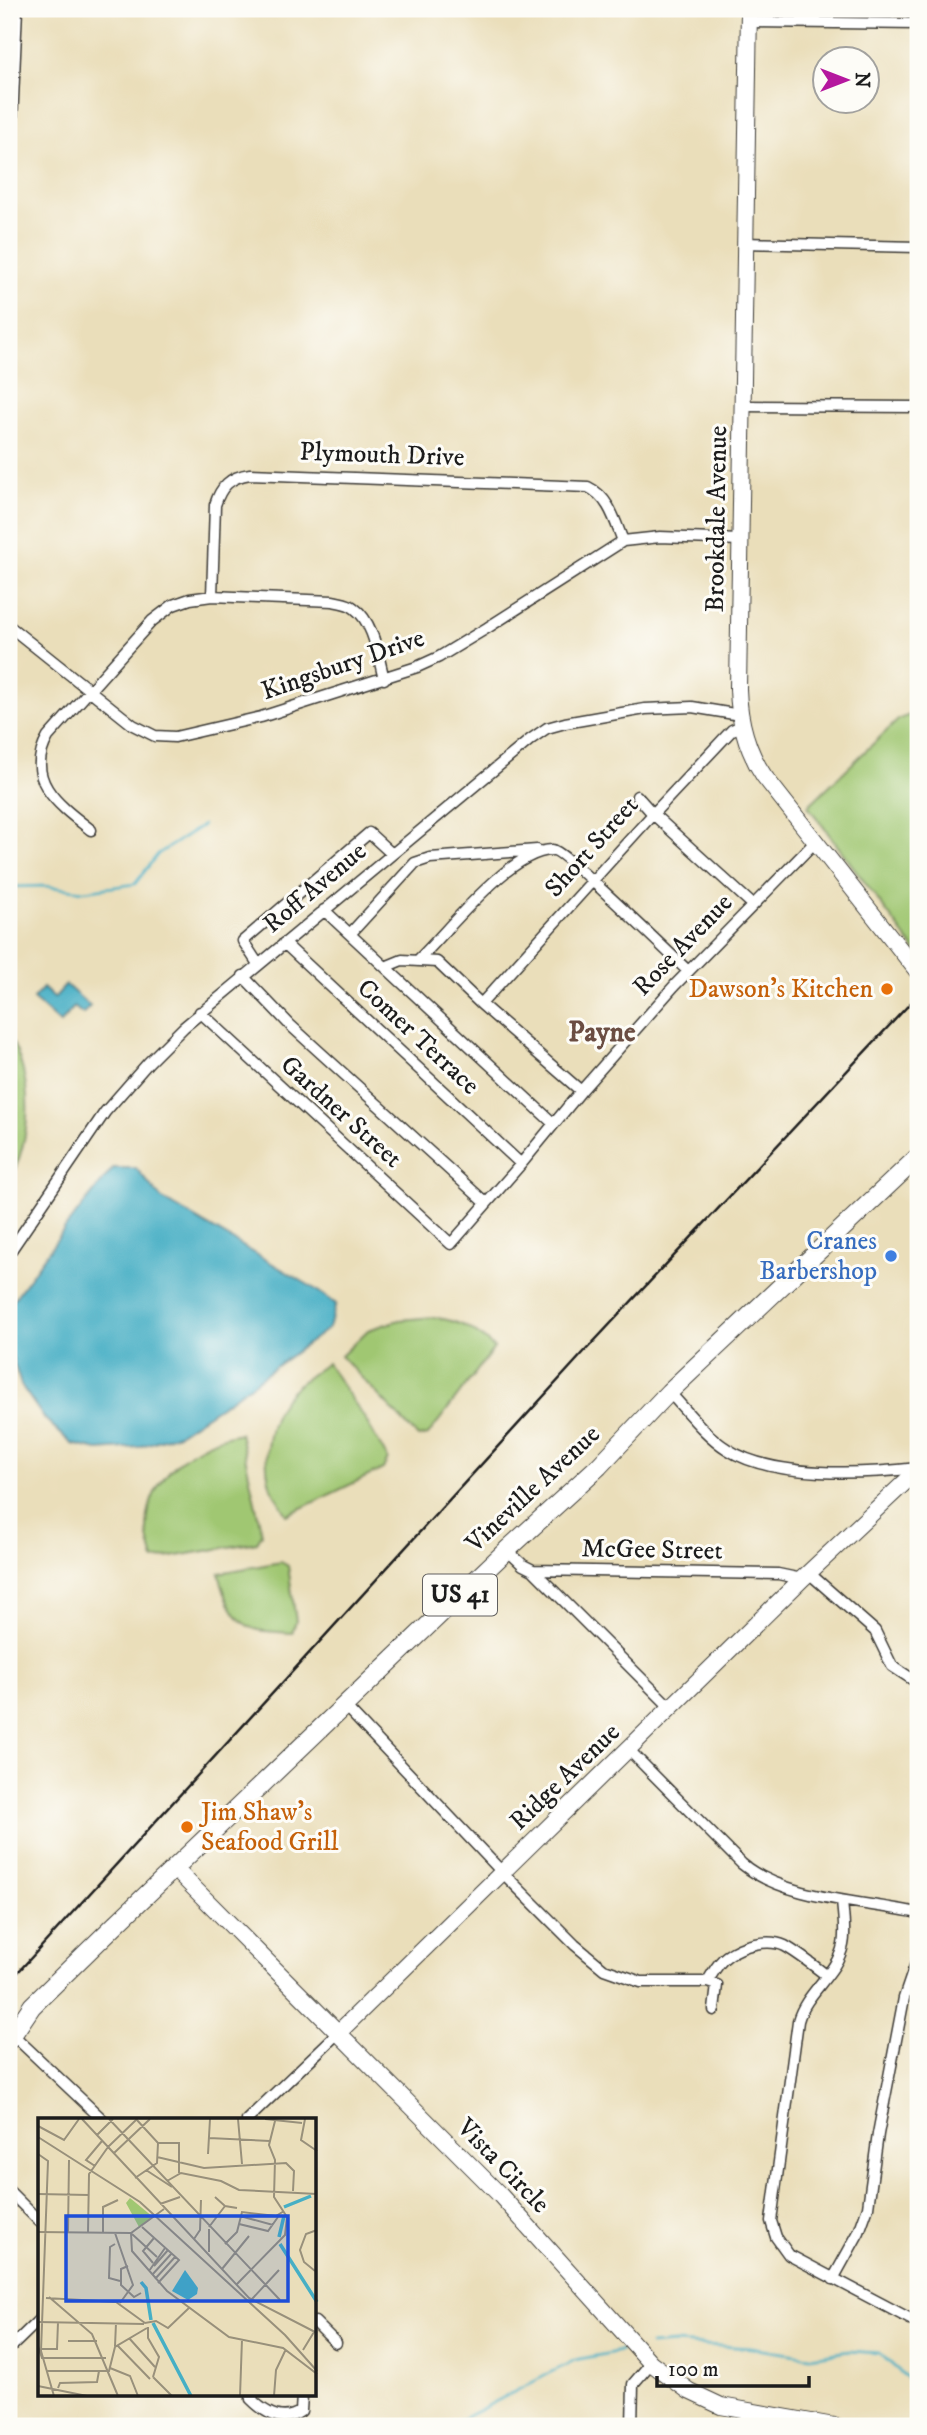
<svg xmlns="http://www.w3.org/2000/svg" width="927" height="2435" font-family="'IM FELL DW Pica',serif">
  <style>
    .green { fill: #a0c772; stroke: #5e7247; stroke-width: 2 }
    .water { fill: #46afc5; stroke: #316670; stroke-width: 2 }
    .lines { fill: none; stroke-linecap: round; stroke-linejoin: round }
    .stream { stroke: #46afc5; stroke-width: 2.5 }
    .street-casing { stroke: #3b3934; stroke-width: 13 }
    .secondary-casing { stroke: #3b3934; stroke-width: 18 }
    .primary-casing { stroke: #3b3934; stroke-width: 20 }
    .street { stroke: #fff; stroke-width: 10 }
    .secondary { stroke: #fff; stroke-width: 16 }
    .primary { stroke: #fff; stroke-width: 18 }
    .rail { stroke: #1c1c1c; stroke-width: 2.5 }
    .food-dot { fill: #e8710a; stroke: #fdfcf7; stroke-width: 2.5 }
    .shop-dot { fill: #3f7fe0; stroke: #fdfcf7; stroke-width: 2.5 }
    .labels { text-anchor: middle; dominant-baseline: central; stroke-width: 6; stroke-linejoin: round; paint-order: stroke }
    .shield { fill: #fdfcf7; stroke: #605f5e; stroke-width: 2 }
    .shield-label { font-size: 24px; font-weight: bold; fill: #1c1c1c }
    .street-label { font-size: 26px; fill: #1c1c1c; stroke: #fdfcf7 }
    .food-label { font-size: 26px; fill: #c56008; stroke: #fdfcf7; text-anchor: end }
    .shop-label { font-size: 26px; fill: #366cbe; stroke: #fdfcf7; text-anchor: end }
    .neighbourhood-label { font-size: 28px; font-weight: bold; fill: #6b4d42; stroke: #fdfcf7 }
    .inset-river { fill: none; stroke: #46afc5; stroke-width: 3.5 }
    .inset-road { fill: none; stroke: #98907b; stroke-width: 2 }
    .view { fill: #1d4ed8; fill-opacity: 0.15; stroke: #1d4ed8; stroke-width: 3.5 }
    .inset-edge { fill: none; stroke: #1c1c1c; stroke-width: 3.5 }
  </style>
  <rect width="100%" height="100%" fill="#fdfcf7"/>
  <filter id="ink" filterUnits="userSpaceOnUse"><feTurbulence type="fractalNoise" baseFrequency=".0143" numOctaves="2"/><feDisplacementMap in="SourceGraphic" scale="14" xChannelSelector="R" yChannelSelector="G"/><feConvolveMatrix kernelMatrix="1 2 1 2 8 2 1 2 1" color-interpolation-filters="sRGB"/></filter>
  <filter id="wash" filterUnits="userSpaceOnUse"><feTurbulence type="fractalNoise" baseFrequency=".00686" numOctaves="4" result="noise"/><feDisplacementMap in="SourceGraphic" scale="28" xChannelSelector="R" yChannelSelector="G"/><feGaussianBlur stdDeviation="1.57" result="paint"/><feColorMatrix in="noise" values="0 0 0 0 0 0 0 0 0 0 0 0 0 0 0 0 0 1.4 0 .05"/><feComposite in="paint" operator="in"/></filter>
  <g filter="url(#wash)">
    <rect width="100%" height="100%" fill="#eadeba"/>
    <path class="green" d="M 918,712 L 918,954 L 808,806 L 899,719 Z
      M 9,1036 C 35,1082 32,1137 9,1182 Z
      M 434,1317 C 462,1322 473,1328 494,1348 L 428,1435 L 418,1437 L 341,1356 L 368,1330 L 399,1320 Z
      M 327,1363 L 364,1417 L 388,1459 L 383,1469 L 287,1515 C 281,1504 272,1493 269,1481 C 263,1455 268,1420 285,1398 C 296,1384 312,1374 327,1363 Z
      M 240,1433 L 262,1534 L 257,1542 L 154,1560 C 151,1549 147,1538 147,1527 C 148,1476 193,1442 240,1433 Z
      M 281,1562 L 288,1566 L 296,1621 L 292,1633 C 281,1632 269,1632 258,1630 C 233,1624 224,1594 219,1573 Z"/>
    <path class="water" d="M 66,985 L 90,1006 L 83,1014 L 74,1007 L 60,1023 L 33,999 L 43,988 L 54,998 Z
      M 113,1168 L 136,1168 L 161,1198 L 312,1287 L 336,1304 L 329,1328 L 231,1399 L 178,1434 L 139,1447 L 98,1450 L 72,1444 L 44,1418 L 21,1385 L 9,1347 L 9,1306 L 68,1224 Z"/>
    <g class="lines">
      <path class="stream" d="M 9,887 L 44,886 L 84,891 L 135,884 L 158,854 L 203,825
        M 650,2345 L 675,2343 L 750,2348 L 810,2357 L 849,2351 L 879,2353 L 918,2388
        M 449,2426 L 575,2360 L 621,2351"/>
    </g>
  </g>
  <g filter="url(#ink)">
    <g class="lines">
      <g class="street-casing">
        <path id="street" d="M 749,22 L 918,24
          M 9,191 L 17,9
          M 744,243 L 918,247
          M 743,406 L 918,407
          M 212,596 L 215,505 C 221,486 230,477 250,474 L 588,487 C 609,497 615,521 623,541
          M 9,626 L 133,725 L 155,736 L 175,737 L 261,717 L 417,667 L 439,657 L 487,628 L 623,541 L 660,537 L 740,540
          M 637,796 L 653,814 L 753,905
          M 91,830 C 60,806 23,780 48,737 L 152,621 L 173,605 L 190,599 L 212,596 L 333,601 C 340,603 348,603 354,608 C 374,622 378,657 384,679
          M 324,910 L 385,967 L 402,960 L 437,962 L 481,1004 L 581,1091
          M 350,934 L 415,863 L 430,858 L 537,850
          M 284,943 L 521,1164
          M 418,960 C 448,931 511,849 553,850 C 563,850 672,956 688,971
          M 258,964 L 243,941 L 369,833 L 392,854
          M 385,967 L 554,1124
          M 243,976 L 290,1025 L 486,1203
          M 481,1004 L 653,814 L 732,730 L 742,726
          M 200,1012 L 451,1244 L 521,1164 L 581,1091 L 675,985 L 816,841
          M 9,1253 L 105,1112 L 148,1063 L 184,1027 L 531,739 L 547,728 L 565,723 L 645,709 L 692,707 L 740,715
          M 669,1392 C 687,1411 705,1435 727,1449 C 773,1479 864,1474 918,1468
          M 507,1550 L 523,1565 L 533,1570 L 778,1574 L 802,1579
          M 533,1570 L 671,1708
          M 809,1573 L 875,1631 L 892,1666 L 918,1683
          M 345,1706 L 502,1872 L 575,1945 L 604,1969 L 641,1982 L 707,1982 L 717,1985 L 714,2010
          M 629,1750 L 742,1864 C 786,1900 864,1901 918,1913
          M 842,1901 C 843,1915 846,1931 843,1945 C 837,1974 806,1992 798,2021 L 771,2221 L 776,2237 L 789,2255 L 918,2323
          M 707,1982 C 713,1973 718,1962 727,1956 C 742,1945 768,1938 785,1946 C 799,1954 813,1965 826,1975
          M 12,2034 L 103,2120
          M 247,2120 L 339,2032
          M 9,2191 L 40,2222
          M 833,2279 L 859,2232 L 868,2207 L 878,2134 L 904,1998 L 918,1957
          M 315,2322 L 336,2343
          M 9,2349 L 40,2319
          M 253,2395 L 251,2399 C 265,2413 283,2424 301,2411 L 302,2395
          M 632,2426 L 633,2384 L 651,2363"/>
      </g>
      <g class="secondary-casing">
        <path id="secondary" d="M 749,9 L 738,689 C 739,721 746,749 764,776 L 918,972
          M 175,1869 L 500,2195 L 651,2363 L 689,2391 L 721,2406 L 834,2426
          M 339,2032 L 802,1579 L 918,1470"/>
      </g>
      <g class="primary-casing">
        <path id="primary" d="M 9,2040 L 32,2006 L 115,1925 L 507,1550 L 599,1466 L 669,1392 L 918,1157"/>
      </g>
      <use href="#street" class="street"/>
      <use href="#secondary" class="secondary"/>
      <use href="#primary" class="primary"/>
      <path class="rail" d="M 9,1982 L 584,1352 L 918,995"/>
    </g>
  </g>
  <g class="food-dot">
    <circle cx="887" cy="989" r="7"/>
    <circle cx="187" cy="1827" r="7"/>
  </g>
  <circle class="shop-dot" cx="891" cy="1256" r="7"/>
  <g class="labels">
    <rect class="shield" x="423" y="1574.5" width="74" height="41" rx="5"/>
    <g class="shield-label">
      <text x="460" y="1595">US 41</text>
    </g>
    <g class="street-label">
      <text transform="translate(382 455) rotate(2)">Plymouth Drive</text>
      <text transform="translate(717 519) rotate(-89)">Brookdale Avenue</text>
      <text transform="translate(343 665) rotate(-19)">Kingsbury Drive</text>
      <text transform="translate(592 847) rotate(-48)">Short Street</text>
      <text transform="translate(315 888) rotate(-40)">Roff Avenue</text>
      <text transform="translate(683 945) rotate(-46)">Rose Avenue</text>
      <text transform="translate(418 1037) rotate(43)">Comer Terrace</text>
      <text transform="translate(341 1112) rotate(42)">Gardner Street</text>
      <text transform="translate(533 1489) rotate(-43)">Vineville Avenue</text>
      <text transform="translate(652 1550) rotate(1)">McGee Street</text>
      <text transform="translate(565 1777) rotate(-44)">Ridge Avenue</text>
      <text transform="translate(503 2166) rotate(46)">Vista Circle</text>
    </g>
    <g class="food-label">
      <text x="873" y="989">Dawson's Kitchen</text>
      <text x="201" y="1812" text-anchor="start">Jim Shaw's<tspan x="201" dy="30">Seafood Grill</tspan></text>
    </g>
    <g class="shop-label">
      <text x="877" y="1241">Cranes<tspan x="877" dy="30">Barbershop</tspan></text>
    </g>
    <g class="neighbourhood-label">
      <text x="602" y="1032">Payne</text>
    </g>
  </g>
  <g transform="translate(38 2118)">
    <rect width="278" height="278" fill="#eadeba"/>
    <path d="M 92,80 L 115,99 L 101,109 L 88,85 Z" fill="#a0c772"/>
    <path d="M 147,152 L 160,170 L 159,176 L 150,182 L 134,173 Z" fill="#46afc5"/>
    <path class="inset-river" d="M 246,89 L 273,78M 241,119 L 246,98M 242,126 L 279,184M 103,164 L 108,170 L 113,202M 115,205 L 153,278"/>
    <path class="inset-road" d="M 44,1 L 211,180 L 279,215M 71,1 L 242,182M 98,1 L 120,25 L 141,25 L 141,55M 200,1 L 204,46M 227,1 L 264,5M 267,1 L 263,22 L 279,33M 0,8 L 26,22 L 41,1M 59,17 L 75,1M 0,19 L 102,84 L 247,217 L 279,253M 171,20 L 232,23M 70,29 L 99,1M 76,35 L 112,1M 0,36 L 10,43 L 3,233 L 16,278M 170,36 L 172,1M 119,39 L 166,50 L 248,45 L 256,53 L 255,73M 57,48 L 48,42 L 64,23M 108,52 L 134,69M 97,60 L 119,45 L 120,25M 129,63 L 143,55 L 183,63 L 201,72 L 279,76M 0,76 L 51,77M 177,79 L 187,88 L 199,90M 122,86 L 142,79M 202,98 L 235,107M 201,106 L 230,113 L 240,99M 104,109 L 141,142 L 120,165M 171,109 L 187,88M 0,114 L 93,115 L 126,91M 30,115 L 31,42M 50,115 L 51,56 L 70,29M 65,115 L 65,89 L 80,82M 77,115 L 95,167 L 82,185M 93,115 L 94,133 L 129,173 L 191,219 L 245,230 L 279,256M 94,116 L 119,139M 156,121 L 162,112 L 163,82M 77,126 L 72,129 L 71,160 L 82,163M 187,126 L 199,114 L 204,94 L 238,98 L 246,93M 171,134 L 171,111M 115,145 L 105,133 L 116,120M 90,148 L 83,151 L 83,167 L 96,179 L 103,175M 116,148 L 130,132M 184,151 L 211,118M 111,153 L 127,130M 277,153 L 266,144 L 262,132 L 268,116 L 279,112M 114,157 L 134,135M 117,161 L 137,139M 198,167 L 247,117 L 249,99 L 236,79 L 237,42 L 231,27 L 237,3M 11,179 L 54,216 L 80,278M 8,180 L 78,184 L 107,205 L 118,203 L 130,210 L 152,189M 214,181 L 241,152M 0,204 L 106,206M 110,209 L 110,220 L 121,239 L 115,259M 91,220 L 117,249M 30,223 L 59,223M 79,227 L 112,261M 0,228 L 4,240 L 68,240M 77,228 L 78,205M 3,231 L 19,231 L 20,204M 265,232 L 276,214M 72,250 L 92,258 L 100,278M 8,253 L 71,253 L 77,229 L 109,210M 115,259 L 134,278 L 142,278M 0,268 L 49,278M 20,270 L 22,265 L 59,264 L 61,253M 202,278 L 204,221M 236,278 L 238,252 L 248,231"/>
    <path class="view" d="M 28,98 L 250,98 L 250,183 L 28,183 Z"/>
    <rect width="278" height="278" class="inset-edge"/>
  </g>
  <rect width="927" height="2435" fill="none" stroke="#fdfcf7" stroke-width="35"/>
  <g transform="translate(846 80) rotate(90)"><circle r="33" fill="#fdfcf7" stroke="#a3a29f" stroke-width="2"/>
  <path d="M0-5L12 26L0 18L-12 26Z" fill="#b5179e"/>
  <text y="-10" font-size="19" font-weight="bold" text-anchor="middle" fill="#1c1c1c">N</text>
  </g>
  <path d="M657 2376v10h152v-10" fill="none" stroke="#1c1c1c" stroke-width="3.5"/>
  <text x="668" y="2376" font-size="21" fill="#1c1c1c" stroke="#fdfcf7" stroke-width="5" paint-order="stroke">100 m</text>
</svg>
